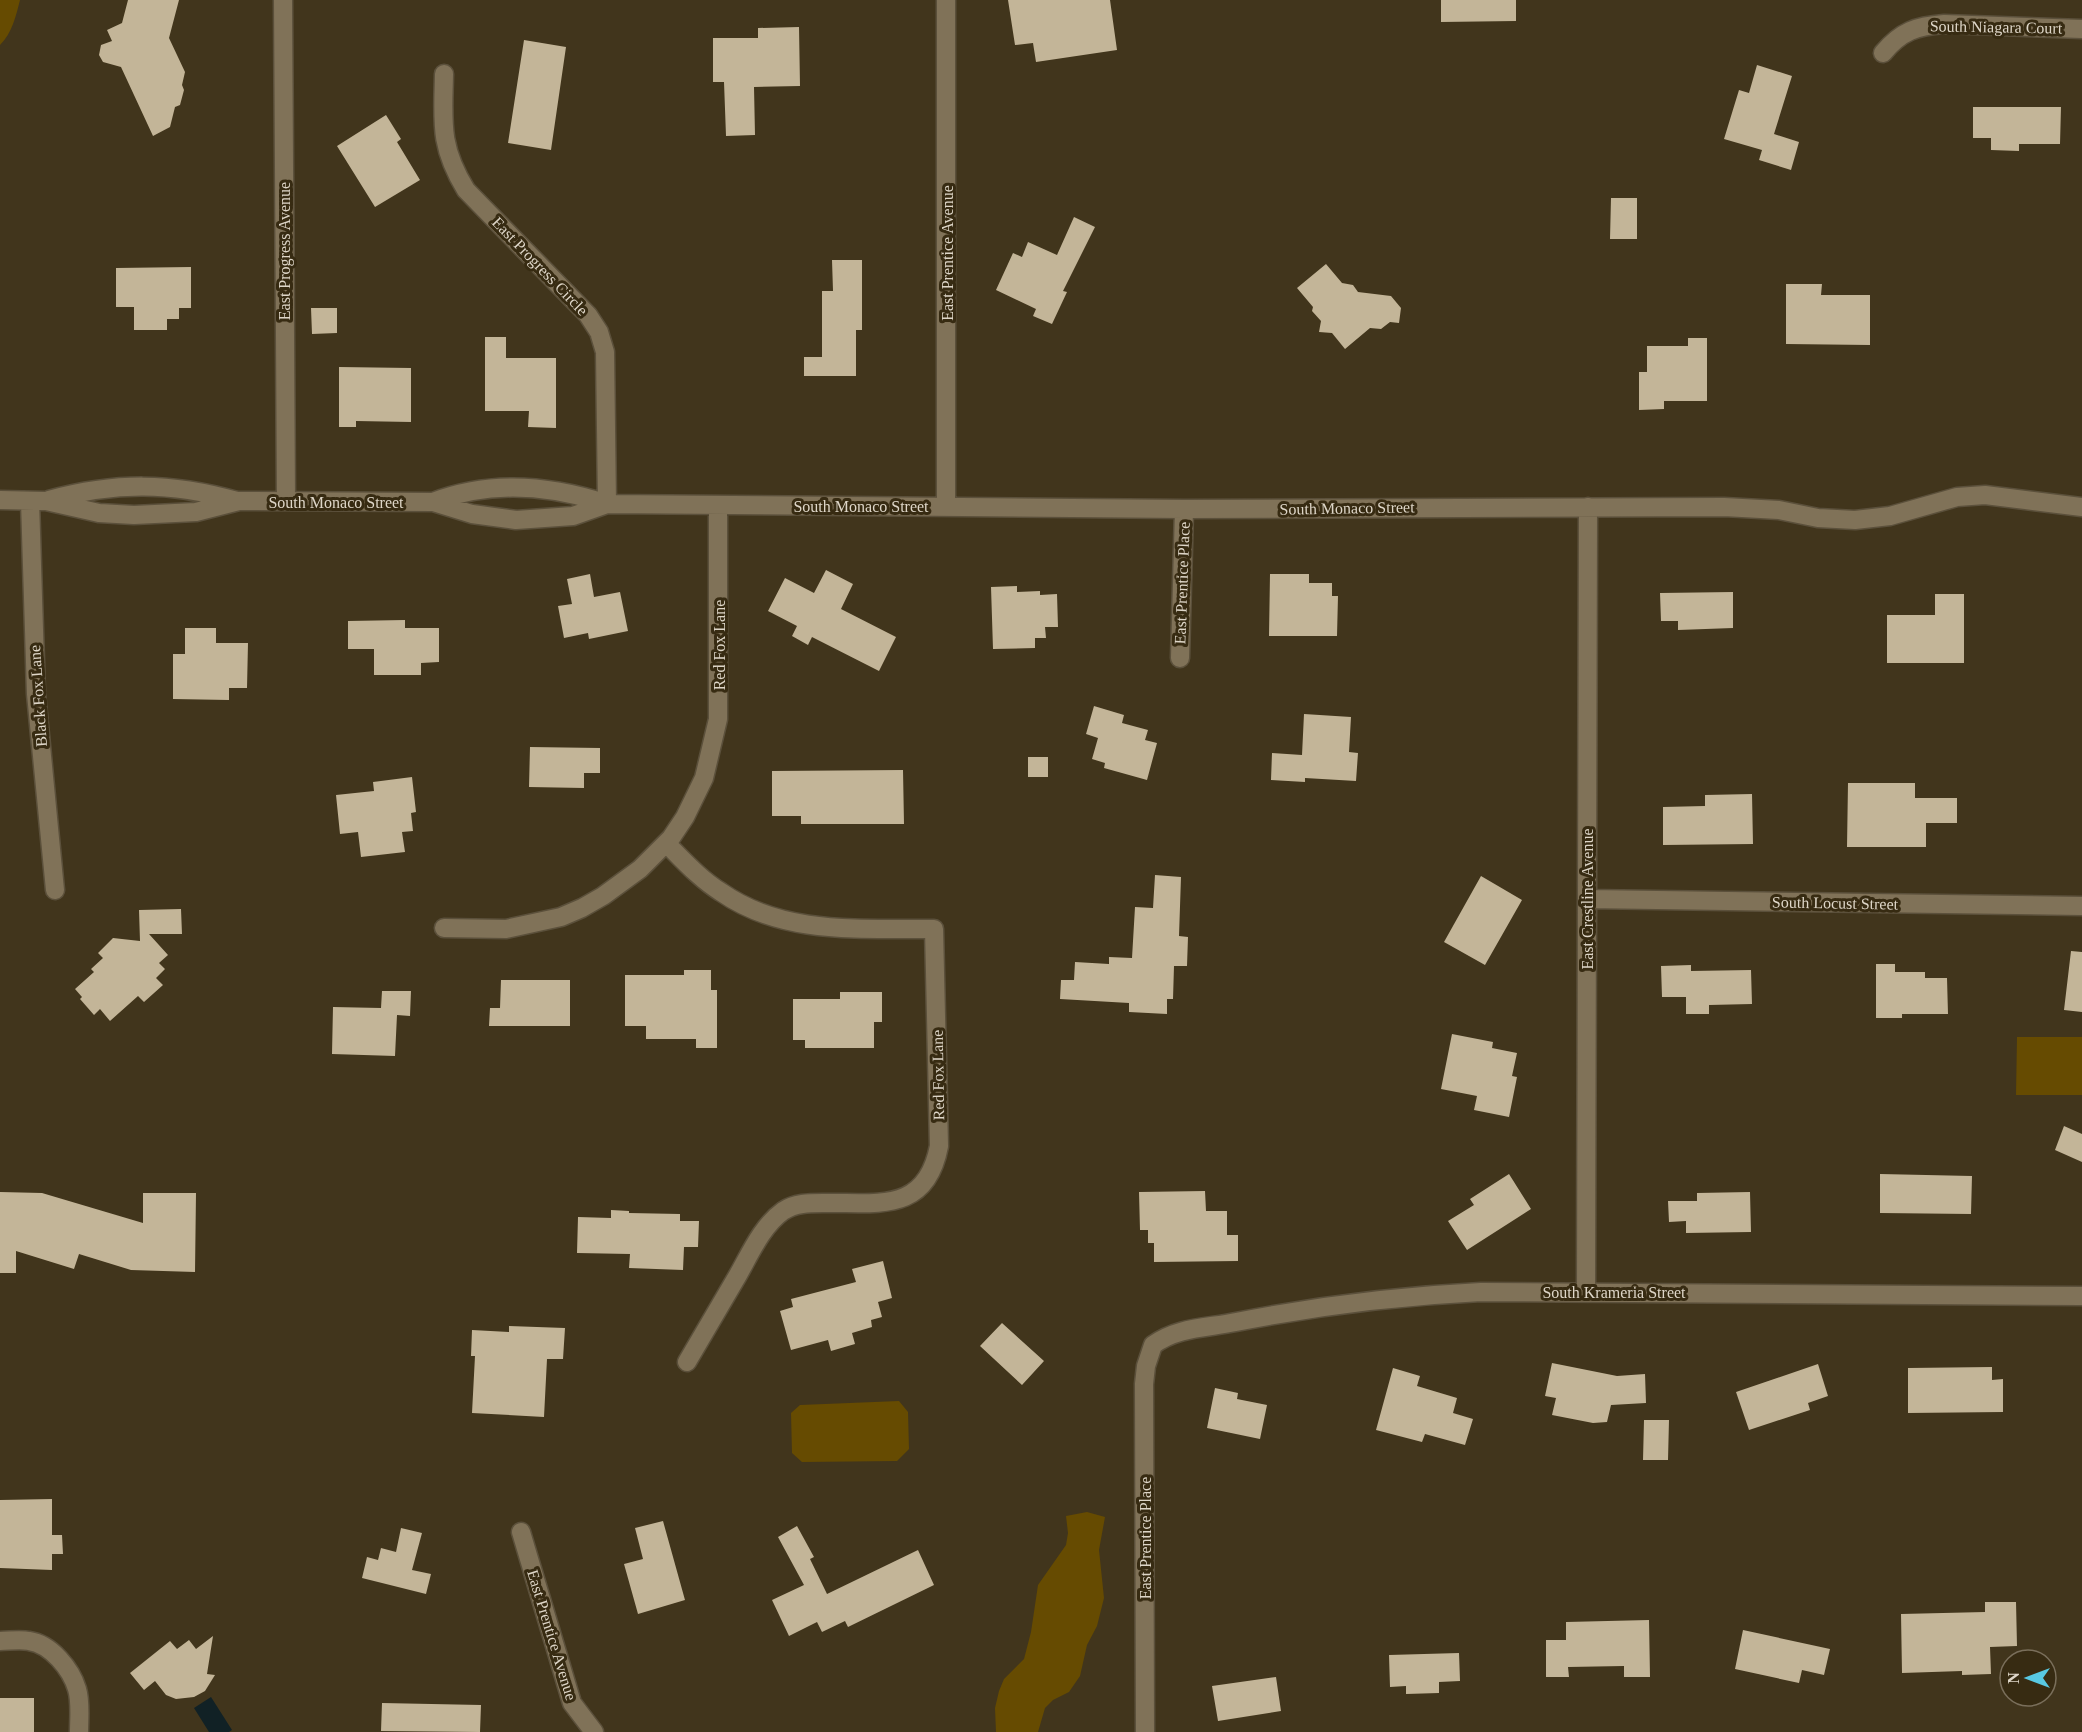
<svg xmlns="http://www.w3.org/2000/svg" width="2082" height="1732" font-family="Georgia,serif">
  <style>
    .green { fill: #664b01 }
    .water { fill: #112125 }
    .building { fill: #c3b598 }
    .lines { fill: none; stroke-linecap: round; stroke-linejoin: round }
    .minor-casing { stroke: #5b503b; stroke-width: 21 }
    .minor { stroke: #807258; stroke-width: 18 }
    .labels { text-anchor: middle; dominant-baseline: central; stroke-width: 6; stroke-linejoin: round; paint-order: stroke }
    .street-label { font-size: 16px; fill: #ded6c8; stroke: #372b12 }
  </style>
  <rect width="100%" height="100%" fill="#41351c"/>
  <path class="green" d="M 0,0 L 20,0 C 16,16 12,33 0,45 Z
    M 2017,1037 L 2082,1037 L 2082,1095 L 2016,1095 Z
    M 899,1401 L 908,1412 L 909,1449 L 897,1461 L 802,1462 L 792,1453 L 791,1413 L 800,1405 Z
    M 1087,1512 L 1105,1517 L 1099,1550 L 1104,1598 L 1097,1626 L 1087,1645 L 1080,1676 L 1069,1692 L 1053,1700 L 1045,1708 L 1038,1732 L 996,1732 L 995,1708 L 999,1691 L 1004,1679 L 1024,1659 L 1031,1632 L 1038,1585 L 1066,1545 L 1068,1533 L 1066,1516 Z"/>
  <path class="water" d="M 211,1697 L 232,1730 L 229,1732 L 209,1732 L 194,1708 Z"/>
  <path class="building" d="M 128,0 L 179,0 L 169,38 L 185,72 L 182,85 L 184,90 L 180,105 L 175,107 L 170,127 L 153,136 L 121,67 L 103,62 L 99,55 L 101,45 L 112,41 L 107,30 L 122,23 Z
    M 1008,0 L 1110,0 L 1117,50 L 1036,62 L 1033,43 L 1015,45 Z
    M 1441,0 L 1516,0 L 1516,21 L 1441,22 Z
    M 799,27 L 800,86 L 754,87 L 755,135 L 726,136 L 724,82 L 713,82 L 713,38 L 758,38 L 758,28 Z
    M 524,40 L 566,47 L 551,150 L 508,143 Z
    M 1757,65 L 1792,76 L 1774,134 L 1799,142 L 1791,170 L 1759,160 L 1762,150 L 1724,139 L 1739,90 L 1749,93 Z
    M 1973,107 L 2061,107 L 2060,144 L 2019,144 L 2019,151 L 1991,150 L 1991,138 L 1973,138 Z
    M 386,115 L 401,139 L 397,142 L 420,180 L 375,207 L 337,146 Z
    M 1611,198 L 1637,198 L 1637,239 L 1610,239 Z
    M 1074,217 L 1095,227 L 1063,291 L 1067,292 L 1052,324 L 1033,316 L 1036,309 L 996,290 L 1013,253 L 1022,257 L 1028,242 L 1057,255 Z
    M 832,260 L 862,260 L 862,330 L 856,330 L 856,376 L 804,376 L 804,357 L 822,357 L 822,291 L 833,291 Z
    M 1326,264 L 1342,283 L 1353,285 L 1358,292 L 1391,296 L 1401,308 L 1399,323 L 1390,322 L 1381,329 L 1370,328 L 1345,349 L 1332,333 L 1319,332 L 1321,321 L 1312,311 L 1313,307 L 1297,288 Z
    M 191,267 L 191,308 L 179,308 L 179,319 L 167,319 L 167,330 L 134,330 L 134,307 L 116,307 L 116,268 Z
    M 1786,284 L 1822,284 L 1821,295 L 1870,295 L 1870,345 L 1786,344 Z
    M 311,308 L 337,308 L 337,333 L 312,334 Z
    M 485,337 L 506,337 L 506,358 L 556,358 L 556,428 L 528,427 L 529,411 L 485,411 Z
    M 1688,338 L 1707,338 L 1707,401 L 1664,401 L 1664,409 L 1639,410 L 1639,372 L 1647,372 L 1647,346 L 1688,346 Z
    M 339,367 L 411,368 L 411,422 L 356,421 L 356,427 L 339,427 Z
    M 826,570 L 853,584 L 841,609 L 896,637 L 879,671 L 812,637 L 808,645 L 792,636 L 797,626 L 768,611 L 785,578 L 814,593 Z
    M 590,574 L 594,597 L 620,592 L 628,631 L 589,639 L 588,633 L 564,638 L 558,606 L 572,604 L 567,579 Z
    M 1270,574 L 1309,574 L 1309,583 L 1332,583 L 1332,596 L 1338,596 L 1337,636 L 1269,636 Z
    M 1017,586 L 1017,592 L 1040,591 L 1040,595 L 1057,594 L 1058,627 L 1045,627 L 1046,638 L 1035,638 L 1035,648 L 993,649 L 991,587 Z
    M 1733,592 L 1733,628 L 1678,630 L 1678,621 L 1661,621 L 1660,593 Z
    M 1935,594 L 1964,594 L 1964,663 L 1887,663 L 1887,615 L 1935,615 Z
    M 405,620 L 405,628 L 439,628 L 439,662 L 421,663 L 421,675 L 374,675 L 374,649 L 348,649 L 348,621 Z
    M 185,628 L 216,628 L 216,643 L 248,643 L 247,688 L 229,688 L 229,700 L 173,699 L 173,654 L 185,654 Z
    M 1094,706 L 1124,715 L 1122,723 L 1148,730 L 1145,740 L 1157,743 L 1147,780 L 1104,768 L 1105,763 L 1092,759 L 1098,738 L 1086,734 Z
    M 1304,714 L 1351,717 L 1349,752 L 1358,753 L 1356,781 L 1305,778 L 1305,782 L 1271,780 L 1272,753 L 1302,755 Z
    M 530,747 L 600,748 L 600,773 L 584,773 L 584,788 L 529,787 Z
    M 1028,757 L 1048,757 L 1048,777 L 1028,777 Z
    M 903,770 L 904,824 L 801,824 L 801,816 L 772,816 L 772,771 Z
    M 412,777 L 416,812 L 411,813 L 413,831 L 402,832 L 405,852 L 361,857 L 358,832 L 340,834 L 336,795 L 374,791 L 373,782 Z
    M 1848,783 L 1915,783 L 1915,798 L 1957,798 L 1957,823 L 1926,823 L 1926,847 L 1847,847 Z
    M 1752,794 L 1753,844 L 1663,845 L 1663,807 L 1705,806 L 1705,795 Z
    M 1155,875 L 1181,877 L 1179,936 L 1188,937 L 1187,966 L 1174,966 L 1173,999 L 1167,999 L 1167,1014 L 1129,1012 L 1129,1003 L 1060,999 L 1061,980 L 1074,980 L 1075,962 L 1109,964 L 1109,957 L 1132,958 L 1135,907 L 1153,908 Z
    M 1481,876 L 1522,900 L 1485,965 L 1444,942 Z
    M 181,909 L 182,934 L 149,934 L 168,955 L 159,963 L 165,969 L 156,978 L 163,985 L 144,1002 L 138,996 L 110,1021 L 100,1009 L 94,1015 L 80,999 L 82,997 L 75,989 L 94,972 L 91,969 L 103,958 L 98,953 L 113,938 L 140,941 L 139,910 Z
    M 2071,951 L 2082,952 L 2082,1012 L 2064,1010 Z
    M 1876,964 L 1895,964 L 1895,972 L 1925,972 L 1925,978 L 1947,978 L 1948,1014 L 1902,1014 L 1902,1018 L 1876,1018 Z
    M 1691,965 L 1691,971 L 1751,970 L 1752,1004 L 1709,1005 L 1709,1014 L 1686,1014 L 1686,997 L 1662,997 L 1661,966 Z
    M 684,970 L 711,970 L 711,990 L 717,990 L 717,1048 L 696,1048 L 696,1039 L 646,1039 L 646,1026 L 625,1026 L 625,975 L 684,975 Z
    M 501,980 L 570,980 L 570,1026 L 489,1026 L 490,1008 L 500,1008 Z
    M 382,991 L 411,991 L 410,1016 L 397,1015 L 395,1056 L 332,1054 L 333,1007 L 381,1008 Z
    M 840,992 L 882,992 L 882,1022 L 874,1022 L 874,1048 L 805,1048 L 805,1040 L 793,1040 L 793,999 L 840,999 Z
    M 1452,1034 L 1493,1042 L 1492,1048 L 1517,1053 L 1512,1076 L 1517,1077 L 1509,1117 L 1474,1110 L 1477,1096 L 1441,1089 Z
    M 2064,1126 L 2082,1134 L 2082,1162 L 2055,1150 Z
    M 1509,1174 L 1531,1209 L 1467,1250 L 1448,1221 L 1474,1205 L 1470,1199 Z
    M 1880,1174 L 1972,1176 L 1971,1214 L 1880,1213 Z
    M 1205,1191 L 1206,1211 L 1227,1211 L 1227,1235 L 1238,1235 L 1238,1261 L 1154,1262 L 1154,1243 L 1148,1243 L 1148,1230 L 1140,1230 L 1139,1192 Z
    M 0,1192 L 42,1193 L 143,1223 L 143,1193 L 196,1193 L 195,1272 L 131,1270 L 79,1254 L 74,1269 L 16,1251 L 16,1273 L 0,1273 Z
    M 1750,1192 L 1751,1232 L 1686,1233 L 1686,1221 L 1669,1222 L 1668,1201 L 1697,1201 L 1697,1193 Z
    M 611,1210 L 629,1211 L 629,1213 L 680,1214 L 680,1221 L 699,1221 L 698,1247 L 684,1247 L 683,1270 L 629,1268 L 630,1254 L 577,1253 L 578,1217 L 611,1218 Z
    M 883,1261 L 892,1298 L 878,1302 L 882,1317 L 871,1320 L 872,1327 L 852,1333 L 855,1344 L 831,1351 L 828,1340 L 791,1350 L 780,1311 L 793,1307 L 791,1299 L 856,1282 L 852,1269 Z
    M 1002,1323 L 1044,1361 L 1022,1385 L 980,1346 Z
    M 509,1326 L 565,1328 L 563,1359 L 547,1359 L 544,1417 L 472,1413 L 475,1356 L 471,1356 L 472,1330 L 509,1332 Z
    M 1552,1363 L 1617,1376 L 1645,1374 L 1646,1403 L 1611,1405 L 1607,1422 L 1593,1423 L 1552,1415 L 1556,1398 L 1545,1396 Z
    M 1818,1364 L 1828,1396 L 1808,1403 L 1810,1410 L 1749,1430 L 1736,1392 Z
    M 1992,1367 L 1992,1380 L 2003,1379 L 2003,1412 L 1908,1413 L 1908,1368 Z
    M 1393,1368 L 1420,1376 L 1417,1386 L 1457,1398 L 1453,1413 L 1473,1419 L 1465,1445 L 1425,1434 L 1422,1442 L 1376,1430 Z
    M 1215,1388 L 1238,1393 L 1237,1399 L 1267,1405 L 1260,1439 L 1207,1428 Z
    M 1644,1420 L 1669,1420 L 1668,1460 L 1643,1460 Z
    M 52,1499 L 52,1535 L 62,1535 L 63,1554 L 52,1554 L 52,1570 L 0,1568 L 0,1500 Z
    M 663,1521 L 685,1600 L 638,1614 L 624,1564 L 643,1559 L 635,1528 Z
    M 797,1526 L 814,1557 L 810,1559 L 827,1594 L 918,1550 L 934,1585 L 848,1627 L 845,1621 L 822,1632 L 817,1622 L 789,1636 L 772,1600 L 804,1585 L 778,1537 Z
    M 401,1528 L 422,1533 L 412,1570 L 431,1574 L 426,1594 L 362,1578 L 367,1557 L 378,1560 L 381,1548 L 396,1552 Z
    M 1985,1602 L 2016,1602 L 2017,1646 L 1990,1647 L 1991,1674 L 1962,1675 L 1962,1671 L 1902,1673 L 1901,1614 L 1985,1612 Z
    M 1649,1620 L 1650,1677 L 1624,1677 L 1624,1666 L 1568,1667 L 1569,1677 L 1546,1677 L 1546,1640 L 1566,1640 L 1566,1622 Z
    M 1743,1630 L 1830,1649 L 1824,1675 L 1802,1670 L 1799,1683 L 1735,1669 Z
    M 213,1636 L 207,1674 L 215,1675 L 205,1691 L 194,1697 L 176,1699 L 166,1695 L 155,1681 L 144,1690 L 130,1673 L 170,1641 L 177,1649 L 189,1640 L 196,1649 Z
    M 1459,1653 L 1460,1681 L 1439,1682 L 1439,1693 L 1406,1694 L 1406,1686 L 1390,1687 L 1389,1655 Z
    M 1276,1677 L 1281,1711 L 1218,1721 L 1212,1686 Z
    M 0,1698 L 34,1698 L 34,1732 L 0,1732 Z
    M 382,1703 L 481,1705 L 480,1732 L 381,1731 Z"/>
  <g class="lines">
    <g class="minor-casing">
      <path id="minor" d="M 283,0 L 286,501
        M 946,0 L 946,506
        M 1883,53 C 1901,31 1917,26 1944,24 L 2082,29
        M 444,74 C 443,122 439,146 466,190 L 588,315 L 599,332 L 605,352 L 607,504
        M 0,500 L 46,501 L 99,513 L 134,515 L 196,512 L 239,501 L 433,502 L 472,514 L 516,520 L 573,516 L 607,504
        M 49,500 C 115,482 171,482 237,501
        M 30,501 L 36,694 L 55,890
        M 433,502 C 491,480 550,485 607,504 L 1184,509 L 1724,507 L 1779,510 L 1818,518 L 1855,520 L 1890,516 L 1957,497 L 1985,495 L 2082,507
        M 1180,658 L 1184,509
        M 666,843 C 683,860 700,879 721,892 C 784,936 861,928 934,929 L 939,1146 C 926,1214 878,1202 823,1203 C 809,1203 795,1203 783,1211 C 762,1226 750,1254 738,1275 C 721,1304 704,1333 687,1362
        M 1587,899 L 2082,906
        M 444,928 L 506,929 L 561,917 L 582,908 L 603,896 L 640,869 L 671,838 L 685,817 L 704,778 L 718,719 L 718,505
        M 1586,1292 L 1588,507
        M 521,1532 L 572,1703 L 594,1732
        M 0,1641 C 9,1641 20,1639 29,1641 C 51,1644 71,1669 77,1689 C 81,1702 79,1718 79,1732
        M 1145,1732 L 1144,1384 L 1146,1366 L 1153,1345 C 1177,1327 1207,1328 1236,1322 C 1317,1306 1398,1296 1481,1292 L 2082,1296"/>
    </g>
    <use href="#minor" class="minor"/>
  </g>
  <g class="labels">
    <g class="street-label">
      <text transform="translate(1996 27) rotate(1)">South Niagara Court</text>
      <text transform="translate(284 251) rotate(-90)">East Progress Avenue</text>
      <text transform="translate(947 253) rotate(-90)">East Prentice Avenue</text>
      <text transform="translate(540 266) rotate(46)">East Progress Circle</text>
      <text x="336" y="502">South Monaco Street</text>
      <text x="861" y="506">South Monaco Street</text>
      <text transform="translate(1347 508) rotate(-1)">South Monaco Street</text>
      <text transform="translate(1182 583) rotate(-88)">East Prentice Place</text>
      <text transform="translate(719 645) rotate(-90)">Red Fox Lane</text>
      <text transform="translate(38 696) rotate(-94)">Black Fox Lane</text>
      <text transform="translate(1587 899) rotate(-90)">East Crestline Avenue</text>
      <text transform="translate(1835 903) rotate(1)">South Locust Street</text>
      <text transform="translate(938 1075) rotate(-91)">Red Fox Lane</text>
      <text x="1614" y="1292">South Krameria Street</text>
      <text transform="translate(1145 1538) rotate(-90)">East Prentice Place</text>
      <text transform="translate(552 1635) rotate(73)">East Prentice Avenue</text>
    </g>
  </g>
  <g transform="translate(2028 1678) rotate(270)"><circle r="28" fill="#372b12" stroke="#7a6f5b" stroke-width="1.5"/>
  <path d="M0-4.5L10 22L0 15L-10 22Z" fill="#58c9e3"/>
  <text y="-9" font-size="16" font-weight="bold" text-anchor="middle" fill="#ded6c8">N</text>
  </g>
</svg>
